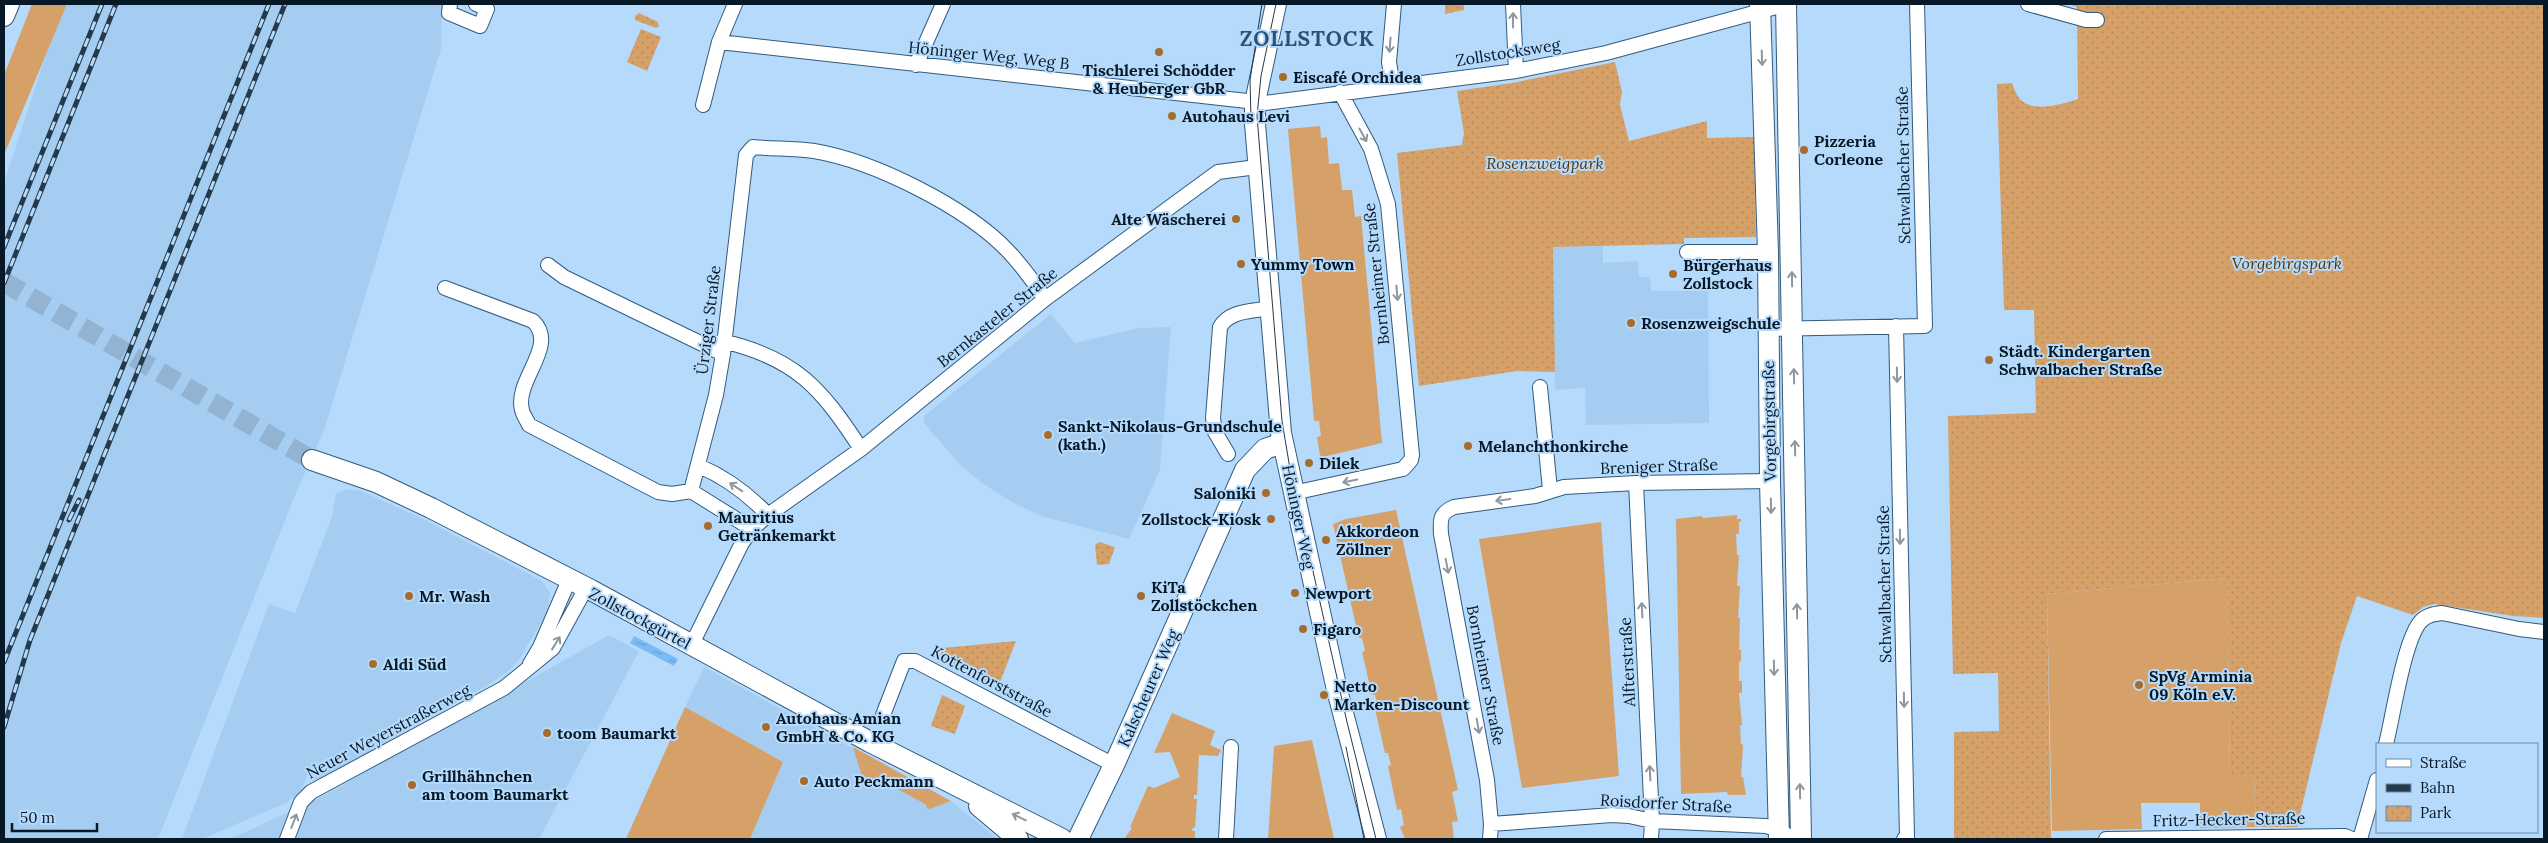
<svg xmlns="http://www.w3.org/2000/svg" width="2548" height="843" font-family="Lora,serif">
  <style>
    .built { fill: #a5cdf2 }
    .green { fill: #d6a069 }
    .park { fill: url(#park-dots) }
    .water { fill: url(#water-ripples) }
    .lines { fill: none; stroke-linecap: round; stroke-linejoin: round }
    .secondary-tunnel { stroke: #92b3d1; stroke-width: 20; stroke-dasharray: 20 10; stroke-linecap: butt }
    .street-casing { stroke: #315b7f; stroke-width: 16 }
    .secondary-casing { stroke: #315b7f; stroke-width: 22 }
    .street { stroke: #fff; stroke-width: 14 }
    .secondary { stroke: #fff; stroke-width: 20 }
    .tram { stroke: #24394b; stroke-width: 1 }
    .rail-casing { stroke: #24394b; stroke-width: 5 }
    .rail { stroke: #b5dafb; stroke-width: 3; stroke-dasharray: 9; stroke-linecap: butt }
    .oneway { stroke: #8f979e }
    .poi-dot { fill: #a56c2a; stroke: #b5dafb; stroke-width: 2 }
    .labels { text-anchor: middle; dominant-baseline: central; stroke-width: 4; stroke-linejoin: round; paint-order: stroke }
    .street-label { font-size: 16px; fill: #071827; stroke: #b5dafb }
    .poi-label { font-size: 16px; font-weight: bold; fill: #071827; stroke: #b5dafb; text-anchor: start }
    .park-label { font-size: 16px; font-style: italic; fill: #5d3500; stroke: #b5dafb }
    .district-label { font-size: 21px; font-weight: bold; letter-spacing: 1px; fill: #295376; stroke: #b5dafb }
  </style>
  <defs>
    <pattern id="park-dots" width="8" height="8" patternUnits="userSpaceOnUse" patternTransform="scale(1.25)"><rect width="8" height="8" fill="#d6a069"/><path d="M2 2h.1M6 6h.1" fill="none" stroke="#b6895b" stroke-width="1.8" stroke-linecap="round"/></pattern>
    <pattern id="water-ripples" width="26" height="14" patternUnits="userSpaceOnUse" patternTransform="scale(1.25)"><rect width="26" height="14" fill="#78bbf6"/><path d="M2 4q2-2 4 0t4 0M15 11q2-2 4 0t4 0" fill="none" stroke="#66a0d3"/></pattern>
  </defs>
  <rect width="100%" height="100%" fill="#b5dafb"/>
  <path class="built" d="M 67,4 L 442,4 L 441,49 L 324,430 L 293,500 L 158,839 L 4,839 L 4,183 L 48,48 Z
    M 1603,246 L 1603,263 L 1638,261 L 1639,277 L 1650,277 L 1651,291 L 1708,291 L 1709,423 L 1586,425 L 1585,388 L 1555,390 L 1553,247 Z
    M 1051,314 L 1075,343 L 1139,328 L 1171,327 L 1160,470 L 1129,539 L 1041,516 L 1012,502 L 985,485 L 960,465 L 924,423 L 924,416 Z
    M 346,489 L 361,491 L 421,518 L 542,581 L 550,593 L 547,612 L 520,658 L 511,669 L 488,685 L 315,782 L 310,769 L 301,790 L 286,803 L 202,839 L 182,839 L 269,604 L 295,613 L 332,517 L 336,494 Z
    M 609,635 L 639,651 L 539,839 L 230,839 L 325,795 Z
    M 704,667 L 953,803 L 998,839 L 750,839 L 783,762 L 685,707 Z"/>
  <path class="green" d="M 32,4 L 67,4 L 4,155 L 4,75 Z
    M 1320,126 L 1321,138 L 1327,137 L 1329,164 L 1339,163 L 1342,190 L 1352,190 L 1355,217 L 1361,216 L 1382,443 L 1323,457 L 1320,455 L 1317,437 L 1321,436 L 1319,421 L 1314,421 L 1313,408 L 1288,129 Z
    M 1396,510 L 1458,790 L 1452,792 L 1458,821 L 1452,822 L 1454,839 L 1405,839 L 1400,827 L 1404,825 L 1401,809 L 1397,810 L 1388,766 L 1391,765 L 1388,753 L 1385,753 L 1375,709 L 1378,708 L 1375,695 L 1372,695 L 1362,652 L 1365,651 L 1362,638 L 1359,638 L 1357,630 L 1333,524 L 1346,519 Z
    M 1737,515 L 1737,519 L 1741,519 L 1741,522 L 1739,522 L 1739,534 L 1736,534 L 1737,555 L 1739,555 L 1737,586 L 1740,586 L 1738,618 L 1740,618 L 1739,650 L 1741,650 L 1741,661 L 1739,662 L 1739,681 L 1742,681 L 1742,693 L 1739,693 L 1742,725 L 1740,725 L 1741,744 L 1743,745 L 1741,777 L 1743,777 L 1746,795 L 1728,795 L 1727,792 L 1681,794 L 1676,519 L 1702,516 L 1703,518 Z
    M 1601,522 L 1619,776 L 1522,788 L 1479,539 Z
    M 2227,578 L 2230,775 L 2254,775 L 2256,827 L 2200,828 L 2200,803 L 2141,803 L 2142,829 L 2052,831 L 2047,594 Z
    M 685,707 L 783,762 L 750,839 L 626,839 Z
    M 1172,713 L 1215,731 L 1210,745 L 1221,750 L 1218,756 L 1199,755 L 1197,795 L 1194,795 L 1194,799 L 1197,799 L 1195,828 L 1193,827 L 1192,831 L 1195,831 L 1195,839 L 1124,839 L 1132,828 L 1130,827 L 1148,786 L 1154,788 L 1180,777 L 1170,752 L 1154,753 Z
    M 1312,740 L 1334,839 L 1268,839 L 1274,746 Z
    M 853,747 L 951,801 L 929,809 L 926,807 L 927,805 L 877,778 L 872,787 L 864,783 Z"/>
  <path class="park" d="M 1445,4 L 1464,4 L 1464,10 L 1445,14 Z
    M 2069,4 L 2544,4 L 2544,618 L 2513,616 L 2434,604 L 2423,607 L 2413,615 L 2357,596 L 2341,643 L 2297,827 L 2256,827 L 2254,775 L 2230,775 L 2227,578 L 2047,594 L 2051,839 L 1954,839 L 1954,732 L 1999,731 L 1998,673 L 1953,674 L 1948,416 L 2036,413 L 2034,310 L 2004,310 L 1997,84 L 2012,83 C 2014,88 2016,94 2019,98 C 2032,114 2062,104 2078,99 L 2077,7 Z
    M 639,13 L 658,22 L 659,26 L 656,28 L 635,20 L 635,16 Z
    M 641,29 L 661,37 L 647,71 L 627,62 Z
    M 1615,62 L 1622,92 L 1620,105 L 1629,141 L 1707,121 L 1707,138 L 1754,137 L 1756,237 L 1684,238 L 1684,244 L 1553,247 L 1555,372 L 1517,371 L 1419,386 L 1397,153 L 1462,145 L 1464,133 L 1457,91 L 1512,83 Z
    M 1099,542 L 1115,547 L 1109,564 L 1097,565 L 1095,545 Z
    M 1016,641 L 1000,682 L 993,683 L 993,687 L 989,687 L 939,658 L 943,648 Z
    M 942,695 L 965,706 L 955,734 L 931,726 Z"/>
  <path class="water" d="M 634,636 L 678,659 L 674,666 L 630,643 Z"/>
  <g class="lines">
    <path class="secondary-tunnel" d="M 4,282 L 312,460"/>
    <g class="street-casing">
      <path id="street" d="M 450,4 L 449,13 L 480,26 L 487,9 L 476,4
        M 1513,4 L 1516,71
        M 2028,4 L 2086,20 L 2097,20
        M 719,42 L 1265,103 L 1516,71 L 1606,53 L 1787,4
        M 916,65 L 943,4
        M 1393,87 L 1389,62 L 1394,4
        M 703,105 L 719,42 L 735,4
        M 1687,252 L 1768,252
        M 548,265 L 564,277 L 723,354
        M 445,288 L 533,321 C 559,346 514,380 522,410 C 523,415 527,420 529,425 L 658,492 L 672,494 L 691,491 L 752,529
        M 1896,326 L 1907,837 L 1904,839
        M 1768,329 L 1925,326 L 1917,4
        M 722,341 C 796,358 821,388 861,449
        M 1540,387 L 1550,490
        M 1228,454 L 1215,432 L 1213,418 L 1220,327 C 1230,310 1251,312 1269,308
        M 699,466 C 725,477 748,494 768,515
        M 1636,483 L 1652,821 L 1651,839
        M 691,491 L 716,395 L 723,354 L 746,155 L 753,147 C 773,149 794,148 814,151 C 874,161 966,207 1008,251 C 1022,266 1034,282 1045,299
        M 1293,493 L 1403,469 L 1411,460 L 1412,455 L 1388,204 L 1371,149 L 1340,92
        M 691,646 L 742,543 L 752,529 L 768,515 L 861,449 L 1045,299 L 1177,202 L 1218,172 L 1257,167
        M 530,664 L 540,647 L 569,580
        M 883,715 L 904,661 L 915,661 L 1114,765
        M 2386,744 C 2393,717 2404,639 2421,621 C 2427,615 2434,614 2442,613 L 2519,629 L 2544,632
        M 1491,824 L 1612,815 L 1629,816 L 1652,821 L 1766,826 L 1779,830 L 1793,839
        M 287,839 L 301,802 L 311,792 L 504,688 L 553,648 L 586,588
        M 1226,839 L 1231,747
        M 1490,839 L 1491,824 L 1487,780 L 1441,534 C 1440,519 1440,513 1454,507 L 1535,496 L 1564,487 L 1636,483 L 1770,481
        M 2106,839 L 2345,836 L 2352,839
        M 2360,839 L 2377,780"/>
    </g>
    <g class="secondary-casing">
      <path id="secondary" d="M 1276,4 L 1255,102 L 1255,124 L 1281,433 L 1337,690 L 1376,839
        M 1760,4 L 1768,252 L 1770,481 L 1779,839
        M 1786,4 L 1801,839
        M 4,16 L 9,4
        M 312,460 L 376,482 L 431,508 L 591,590 L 870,742 L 1062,839
        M 979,806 L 1018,839
        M 1078,839 L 1114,765 L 1245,470 L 1265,449 L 1282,443"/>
    </g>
    <use href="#street" class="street"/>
    <use href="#secondary" class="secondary"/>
    <path class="tram" d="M 1276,4 L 1261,76 L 1257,116 L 1282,421 L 1290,469 L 1347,722 L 1376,839
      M 1251,118 L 1250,80 L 1262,4
      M 1346,747 L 1364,839"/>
    <g class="rail-casing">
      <path id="rail" d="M 4,247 L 102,4
        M 4,283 L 116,4
        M 69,520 L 79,500
        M 4,662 L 269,4
        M 4,727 L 30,640 L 285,4"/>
    </g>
    <use href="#rail" class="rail"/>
  </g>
  <defs><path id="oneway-shaft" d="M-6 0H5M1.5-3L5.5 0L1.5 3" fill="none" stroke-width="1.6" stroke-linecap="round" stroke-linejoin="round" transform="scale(1.25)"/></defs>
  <g class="oneway">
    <use href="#oneway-shaft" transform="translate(1513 20) rotate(-89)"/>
    <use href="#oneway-shaft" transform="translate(1390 45) rotate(94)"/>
    <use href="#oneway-shaft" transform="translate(1762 58) rotate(88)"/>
    <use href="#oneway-shaft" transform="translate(1363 135) rotate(61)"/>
    <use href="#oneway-shaft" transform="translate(1792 279) rotate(-91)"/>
    <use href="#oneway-shaft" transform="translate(1397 293) rotate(85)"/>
    <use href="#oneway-shaft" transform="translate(1897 375) rotate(89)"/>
    <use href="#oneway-shaft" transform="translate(1794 376) rotate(-91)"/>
    <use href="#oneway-shaft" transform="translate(1795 448) rotate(-91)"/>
    <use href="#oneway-shaft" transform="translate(1350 481) rotate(168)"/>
    <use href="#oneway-shaft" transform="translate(736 487) rotate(-147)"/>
    <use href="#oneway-shaft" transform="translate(1503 500) rotate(172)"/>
    <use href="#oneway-shaft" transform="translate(1771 506) rotate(89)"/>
    <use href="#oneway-shaft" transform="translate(1900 537) rotate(89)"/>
    <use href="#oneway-shaft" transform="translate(1447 566) rotate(79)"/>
    <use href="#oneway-shaft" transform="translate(1642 610) rotate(-93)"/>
    <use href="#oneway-shaft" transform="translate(1797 611) rotate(-91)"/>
    <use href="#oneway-shaft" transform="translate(556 643) rotate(-58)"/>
    <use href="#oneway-shaft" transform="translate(1774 668) rotate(89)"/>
    <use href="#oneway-shaft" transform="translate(1904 700) rotate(89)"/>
    <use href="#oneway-shaft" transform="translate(1478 726) rotate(80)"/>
    <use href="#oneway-shaft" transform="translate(1650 773) rotate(-93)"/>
    <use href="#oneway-shaft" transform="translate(1800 791) rotate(-91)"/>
    <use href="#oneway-shaft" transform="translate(1019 817) rotate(-154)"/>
    <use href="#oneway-shaft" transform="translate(294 821) rotate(-69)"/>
  </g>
  <g class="poi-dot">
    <circle cx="1159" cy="52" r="5"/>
    <circle cx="1283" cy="77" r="5"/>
    <circle cx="1172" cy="116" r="5"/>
    <circle cx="1804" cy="150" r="5"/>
    <circle cx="1236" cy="219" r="5"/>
    <circle cx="1241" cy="264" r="5"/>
    <circle cx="1673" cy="274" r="5"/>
    <circle cx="1631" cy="323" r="5"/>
    <circle cx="1989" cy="360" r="5"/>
    <circle cx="1048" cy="435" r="5"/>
    <circle cx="1468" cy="446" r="5"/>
    <circle cx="1309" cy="463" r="5"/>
    <circle cx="1266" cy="493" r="5"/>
    <circle cx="1271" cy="519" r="5"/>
    <circle cx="708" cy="526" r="5"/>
    <circle cx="1326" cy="540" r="5"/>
    <circle cx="1295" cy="593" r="5"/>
    <circle cx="409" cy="596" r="5"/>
    <circle cx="1141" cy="596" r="5"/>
    <circle cx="1303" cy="629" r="5"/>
    <circle cx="373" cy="664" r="5"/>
    <circle cx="2139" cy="685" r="5"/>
    <circle cx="1324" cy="695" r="5"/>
    <circle cx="766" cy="727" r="5"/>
    <circle cx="547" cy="733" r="5"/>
    <circle cx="804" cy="781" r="5"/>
    <circle cx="412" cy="785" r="5"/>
  </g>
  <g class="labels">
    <g class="street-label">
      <text transform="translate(1508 52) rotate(-9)">Zollstocksweg</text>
      <text transform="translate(989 55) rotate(6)">Höninger Weg, Weg B</text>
      <text transform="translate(1903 165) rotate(-91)">Schwalbacher Straße</text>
      <text transform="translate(1376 274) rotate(-96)">Bornheimer Straße</text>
      <text transform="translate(997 317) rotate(-39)">Bernkasteler Straße</text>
      <text transform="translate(708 320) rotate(-83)">Ürziger Straße</text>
      <text transform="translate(1769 421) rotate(-91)">Vorgebirgstraße</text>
      <text transform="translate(1659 466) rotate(-2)">Breniger Straße</text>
      <text transform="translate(1299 517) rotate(78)">Höninger Weg</text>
      <text transform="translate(1884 584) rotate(-91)">Schwalbacher Straße</text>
      <text transform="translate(640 618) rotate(28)">Zollstockgürtel</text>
      <text transform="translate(1627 662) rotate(-93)">Alfterstraße</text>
      <text transform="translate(1486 675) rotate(79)">Bornheimer Straße</text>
      <text transform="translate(992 681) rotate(28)">Kottenforststraße</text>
      <text transform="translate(1148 688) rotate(-66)">Kalscheurer Weg</text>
      <text transform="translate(388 731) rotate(-28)">Neuer Weyerstraßerweg</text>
      <text transform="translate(1666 803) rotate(3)">Roisdorfer Straße</text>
      <text transform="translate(2229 819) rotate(-1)">Fritz-Hecker-Straße</text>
    </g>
    <g class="poi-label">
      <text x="1159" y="70" text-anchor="middle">Tischlerei Schödder<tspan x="1159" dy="18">&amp; Heuberger GbR</tspan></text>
      <text x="1293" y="77">Eiscafé Orchidea</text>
      <text x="1182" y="116">Autohaus Levi</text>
      <text x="1814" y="141">Pizzeria<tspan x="1814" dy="18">Corleone</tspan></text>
      <text x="1226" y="219" text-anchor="end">Alte Wäscherei</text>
      <text x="1251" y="264">Yummy Town</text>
      <text x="1683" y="265">Bürgerhaus<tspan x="1683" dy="18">Zollstock</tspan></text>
      <text x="1641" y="323">Rosenzweigschule</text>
      <text x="1999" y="351">Städt. Kindergarten<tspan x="1999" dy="18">Schwalbacher Straße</tspan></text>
      <text x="1058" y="426">Sankt-Nikolaus-Grundschule<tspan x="1058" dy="18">(kath.)</tspan></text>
      <text x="1478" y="446">Melanchthonkirche</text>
      <text x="1319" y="463">Dilek</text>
      <text x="1256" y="493" text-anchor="end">Saloniki</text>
      <text x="718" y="517">Mauritius<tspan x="718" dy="18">Getränkemarkt</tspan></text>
      <text x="1261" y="519" text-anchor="end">Zollstock-Kiosk</text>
      <text x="1336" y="531">Akkordeon<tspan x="1336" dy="18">Zöllner</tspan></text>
      <text x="1151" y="587">KiTa<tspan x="1151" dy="18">Zollstöckchen</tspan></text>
      <text x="1305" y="593">Newport</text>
      <text x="419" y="596">Mr. Wash</text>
      <text x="1313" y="629">Figaro</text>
      <text x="383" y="664">Aldi Süd</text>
      <text x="2149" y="676">SpVg Arminia<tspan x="2149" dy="18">09 Köln e.V.</tspan></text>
      <text x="1334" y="686">Netto<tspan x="1334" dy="18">Marken-Discount</tspan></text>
      <text x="776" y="718">Autohaus Amian<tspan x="776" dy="18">GmbH &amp; Co. KG</tspan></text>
      <text x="557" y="733">toom Baumarkt</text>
      <text x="422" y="776">Grillhähnchen<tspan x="422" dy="18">am toom Baumarkt</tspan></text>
      <text x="814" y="781">Auto Peckmann</text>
    </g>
    <g class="park-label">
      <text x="1545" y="163">Rosenzweigpark</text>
      <text x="2287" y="263">Vorgebirgspark</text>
    </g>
    <g class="district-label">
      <text x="1307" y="38">ZOLLSTOCK</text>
    </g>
  </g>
  <rect width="2548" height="843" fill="none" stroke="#071827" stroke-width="10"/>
  <rect x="2376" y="743" width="162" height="90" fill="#b5dafb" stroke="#6f8ca6"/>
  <rect x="2386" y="759" width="25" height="8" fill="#ffffff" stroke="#6f8ca6"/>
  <text x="2420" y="768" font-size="15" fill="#071827">Straße</text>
  <rect x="2386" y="784" width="25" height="8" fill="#24394b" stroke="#6f8ca6"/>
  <text x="2420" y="793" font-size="15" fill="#071827">Bahn</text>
  <rect x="2386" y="806" width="25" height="15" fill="url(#park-dots)" stroke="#6f8ca6"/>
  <text x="2420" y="818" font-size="15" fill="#071827">Park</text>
  <path d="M12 823v8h85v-8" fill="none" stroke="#071827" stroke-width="2.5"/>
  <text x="20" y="823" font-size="15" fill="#071827" stroke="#b5dafb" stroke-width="4" paint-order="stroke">50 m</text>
</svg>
